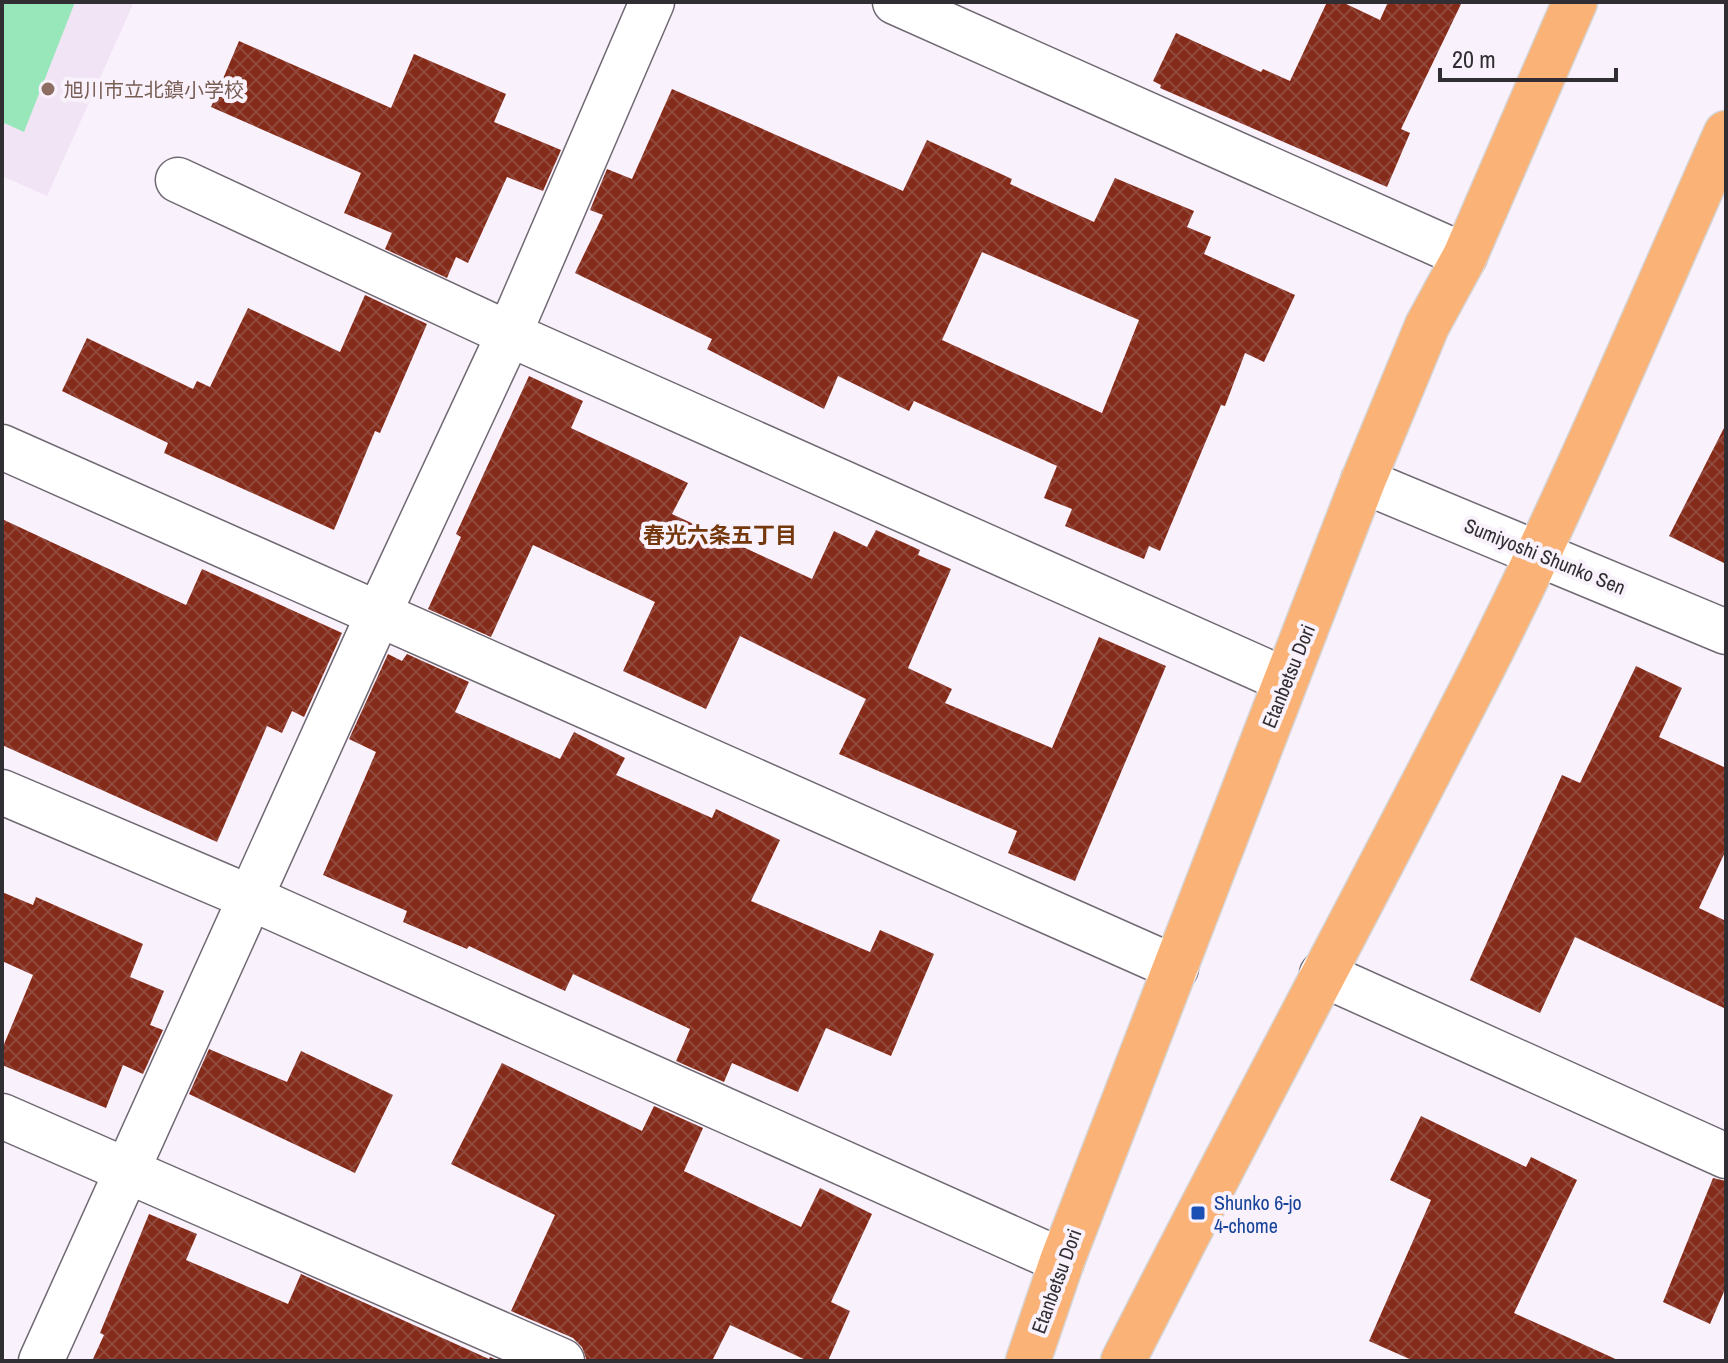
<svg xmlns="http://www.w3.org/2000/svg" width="1728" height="1363" font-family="'Archivo Narrow','Noto Sans JP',sans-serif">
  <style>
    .built { fill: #f1e4f5 }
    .grass { fill: #97e7ba }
    .building { fill: url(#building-cross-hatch); fill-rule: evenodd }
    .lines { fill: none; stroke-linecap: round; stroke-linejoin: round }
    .street-casing { stroke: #706973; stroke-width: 47 }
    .secondary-casing { stroke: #706973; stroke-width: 47 }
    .primary-casing { stroke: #d6d5d6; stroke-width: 47 }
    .street { stroke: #fff; stroke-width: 44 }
    .secondary { stroke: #fff; stroke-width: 44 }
    .primary { stroke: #fab276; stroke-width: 44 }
    .education-dot { fill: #8d6e63; stroke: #f9f1fc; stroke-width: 3 }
    .transit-dot { fill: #1a4fb4; stroke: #f9f1fc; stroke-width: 3 }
    .labels { text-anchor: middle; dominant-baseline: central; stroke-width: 8; stroke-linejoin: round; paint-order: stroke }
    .education-label { font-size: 20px; fill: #785e54; stroke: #f9f1fc; text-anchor: start }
    .street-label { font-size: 20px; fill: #312e33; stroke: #f9f1fc }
    .transit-label { font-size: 20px; fill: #164399; stroke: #f9f1fc; text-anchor: start }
    .neighbourhood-label { font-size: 22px; font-weight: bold; fill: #74380c; stroke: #f9f1fc }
  </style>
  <defs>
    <pattern id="building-cross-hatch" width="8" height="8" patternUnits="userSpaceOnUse" patternTransform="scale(2)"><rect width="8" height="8" fill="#852b1a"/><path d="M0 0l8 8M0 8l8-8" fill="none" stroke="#91493c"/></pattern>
  </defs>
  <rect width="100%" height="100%" fill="#f9f1fc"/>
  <path class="built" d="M 2,2 L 134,2 L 47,196 L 2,176 Z"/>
  <path class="grass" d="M 2,2 L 75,2 L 24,132 L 2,122 Z"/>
  <path class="building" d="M 1327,2 L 1342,2 L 1380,20 L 1388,2 L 1462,2 L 1401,129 L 1410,133 L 1387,187 L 1160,88 L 1161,85 L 1153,81 L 1176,33 L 1261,72 L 1263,69 L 1290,81 Z
    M 239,41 L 391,108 L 414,54 L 506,94 L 494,122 L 561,150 L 543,191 L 507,177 L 468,263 L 456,257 L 447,278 L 385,249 L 392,233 L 344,213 L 361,173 L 211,107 Z
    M 672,89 L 903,191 L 927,140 L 1012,179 L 1010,184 L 1094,222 L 1115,178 L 1194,211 L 1187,227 L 1211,237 L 1204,254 L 1295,295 L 1264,362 L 1245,353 L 1225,406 L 1221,405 L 1160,551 L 1149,546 L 1144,559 L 1065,526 L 1072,509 L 1044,498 L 1057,466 L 914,401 L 909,411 L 838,376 L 824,409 L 707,349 L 712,339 L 575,273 L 603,215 L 590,210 L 607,169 L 632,179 ZM 982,252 L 1139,320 L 1102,413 L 942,340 Z
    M 365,295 L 427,324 L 380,433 L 375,431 L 334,530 L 164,453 L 168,443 L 62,391 L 87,338 L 193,389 L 197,381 L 210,387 L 248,308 L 340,352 Z
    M 529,376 L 583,401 L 571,428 L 688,483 L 672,514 L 812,579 L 834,531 L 867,547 L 876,530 L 920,550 L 918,555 L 951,569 L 908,668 L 952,689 L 945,703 L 1052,748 L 1099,637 L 1166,666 L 1075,881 L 1008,853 L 1017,831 L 839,754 L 866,699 L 740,636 L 706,709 L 623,671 L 655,602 L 533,545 L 491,637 L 428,609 L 461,537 L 456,534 Z
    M 1726,424 L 1726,564 L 1669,536 Z
    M 2,519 L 186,605 L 202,569 L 342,633 L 304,717 L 292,711 L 282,733 L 267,726 L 217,842 L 2,745 Z
    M 388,654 L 402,661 L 407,654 L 469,682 L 455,712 L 560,759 L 574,732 L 625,758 L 616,775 L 712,818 L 716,809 L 780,840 L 751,901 L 870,952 L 880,930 L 934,954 L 891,1056 L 826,1028 L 798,1092 L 732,1063 L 724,1082 L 676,1061 L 690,1029 L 573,974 L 565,991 L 469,946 L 467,949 L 403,922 L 407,911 L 323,875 L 376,752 L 349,739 Z
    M 1636,666 L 1682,688 L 1659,737 L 1726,768 L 1726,850 L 1699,908 L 1726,921 L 1726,1009 L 1575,937 L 1540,1013 L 1470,980 L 1562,775 L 1580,783 Z
    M 2,892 L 33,905 L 36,897 L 143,944 L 130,977 L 164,991 L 150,1025 L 163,1030 L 143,1074 L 123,1065 L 106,1108 L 2,1065 L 2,1049 L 33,975 L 2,961 Z
    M 209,1049 L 287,1082 L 301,1051 L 393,1095 L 355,1173 L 189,1094 Z
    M 502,1063 L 642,1131 L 654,1106 L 703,1128 L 684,1171 L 801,1227 L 820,1188 L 872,1214 L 831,1302 L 850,1311 L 828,1361 L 808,1361 L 730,1325 L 712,1361 L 587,1361 L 582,1347 L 573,1338 L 511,1311 L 555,1215 L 451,1164 Z
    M 1421,1116 L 1526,1167 L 1531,1157 L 1577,1180 L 1514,1313 L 1620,1361 L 1414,1361 L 1369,1341 L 1431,1200 L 1390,1180 Z
    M 1713,1178 L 1726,1181 L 1726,1287 L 1710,1324 L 1663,1302 Z
    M 149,1214 L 197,1234 L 186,1260 L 288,1304 L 301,1274 L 489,1359 L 490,1357 L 500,1361 L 92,1361 L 104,1335 L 100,1333 Z"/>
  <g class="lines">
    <g class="street-casing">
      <path id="street" d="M 895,2 L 1465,256
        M 178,180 L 509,334 L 1285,680
        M 2,447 L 1176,968
        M 2,792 L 251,898 L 1062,1261
        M 1322,974 L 1726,1156
        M 2,1116 L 562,1361
        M 41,1361 L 379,613 L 509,334 L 652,2"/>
    </g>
    <g class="secondary-casing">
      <path id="secondary" d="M 1363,481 L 1726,632"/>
    </g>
    <g class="primary-casing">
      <path id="primary" d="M 1028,1361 L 1062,1261 L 1363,481 L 1427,326 L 1465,256 L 1575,2
        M 1123,1361 C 1239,1132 1361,906 1478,677 C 1568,500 1645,315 1726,133"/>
    </g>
    <use href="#street" class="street"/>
    <use href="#secondary" class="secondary"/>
    <use href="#primary" class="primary"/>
  </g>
  <circle class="education-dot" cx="48" cy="89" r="8"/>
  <rect class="transit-dot" x="1190" y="1205" width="16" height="16" rx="4"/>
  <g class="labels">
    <g class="education-label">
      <text x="64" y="89">旭川市立北鎮小学校</text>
    </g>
    <g class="street-label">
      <text transform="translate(1545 556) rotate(22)">Sumiyoshi Shunko Sen</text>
      <text transform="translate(1288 676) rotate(-68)">Etanbetsu Dori</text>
      <text transform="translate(1056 1281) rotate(-70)">Etanbetsu Dori</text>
    </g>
    <g class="transit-label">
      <text x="1214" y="1202">Shunko 6-jo<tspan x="1214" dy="23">4-chome</tspan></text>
    </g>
    <g class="neighbourhood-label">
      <text x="720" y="535">春光六条五丁目</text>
    </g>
  </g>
  <rect width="1728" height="1363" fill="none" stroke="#312e33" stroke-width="8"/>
  <path d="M1440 68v12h176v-12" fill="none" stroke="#312e33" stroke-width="4"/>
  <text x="1452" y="68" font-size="24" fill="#312e33" stroke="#f9f1fc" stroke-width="6" paint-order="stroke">20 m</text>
</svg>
